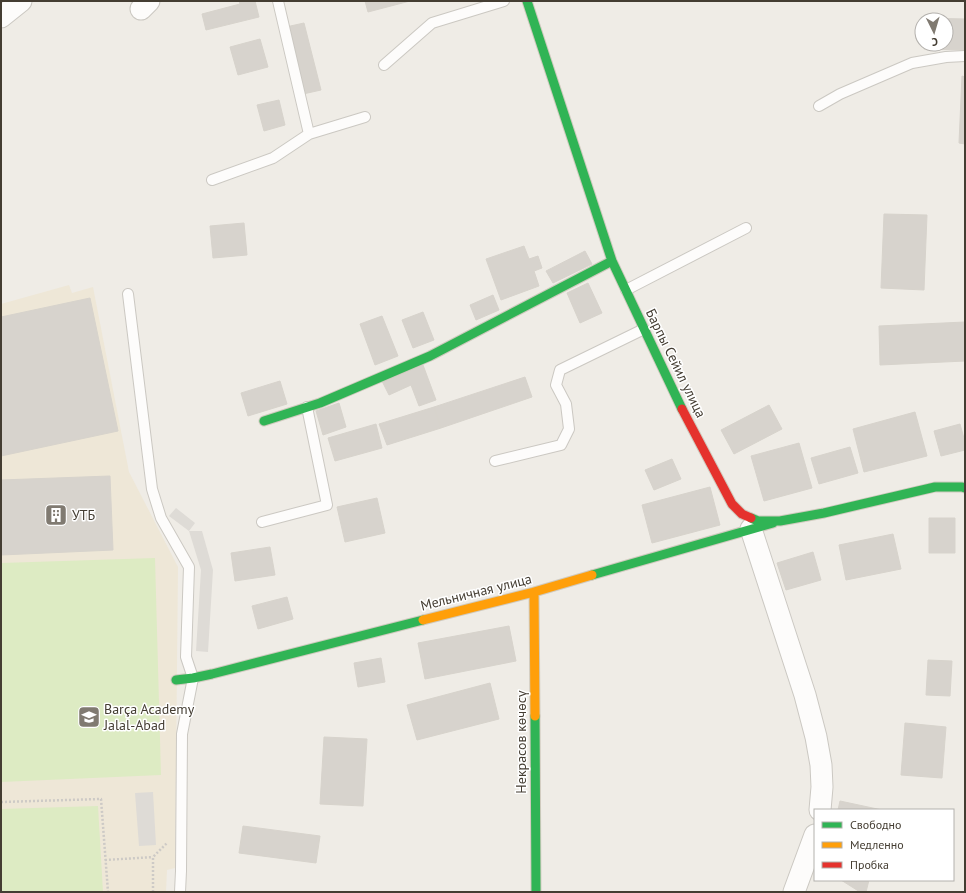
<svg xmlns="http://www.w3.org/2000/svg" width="966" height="893" font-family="'PT Sans',sans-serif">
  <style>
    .education { fill: #eee7d7 }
    .green { fill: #ddebc3 }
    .parking { fill: #dedbd6 }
    .building { fill: #d7d3cd; stroke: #d7d3cc }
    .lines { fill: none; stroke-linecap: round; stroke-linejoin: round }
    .lane-casing { stroke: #cbc8c2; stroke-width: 12 }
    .street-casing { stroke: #cbc8c2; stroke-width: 23 }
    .fast-casing { stroke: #d0cabe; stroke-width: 11 }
    .slow-casing { stroke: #d0cabe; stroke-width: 11 }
    .jam-casing { stroke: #d0cabe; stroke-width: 11 }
    .path { stroke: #cdcac6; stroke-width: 2.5; stroke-dasharray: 2 2; stroke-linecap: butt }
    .lane { stroke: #fdfcfb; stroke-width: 10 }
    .street { stroke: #fdfcfb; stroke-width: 21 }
    .fast { stroke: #30b455; stroke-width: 9 }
    .slow { stroke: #ff9f0a; stroke-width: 9 }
    .jam { stroke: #e5322d; stroke-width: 9 }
    .labels { text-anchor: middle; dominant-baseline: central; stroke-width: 3; stroke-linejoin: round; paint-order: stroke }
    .street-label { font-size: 14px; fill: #443d32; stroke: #fff }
    .poi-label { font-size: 14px; fill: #443d32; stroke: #fff; text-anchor: start }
  </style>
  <rect width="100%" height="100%" fill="#efece6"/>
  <path class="education" d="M 69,285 L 72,293 L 93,287 L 129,472 L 178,567 L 175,868 L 167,870 L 166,892 L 1,892 L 1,304 Z"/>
  <path class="green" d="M 155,558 L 161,775 L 1,782 L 1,563 Z
    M 98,806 L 103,892 L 1,892 L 1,809 Z"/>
  <path class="parking" d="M 176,508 L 195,523 L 189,531 L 202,531 L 213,570 L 208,652 L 196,651 L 201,570 L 189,531 L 169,516 Z
    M 153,792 L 156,845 L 139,846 L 135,793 Z"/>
  <path class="building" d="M 239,1 L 255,1 L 259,17 L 206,30 L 202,14 L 240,4 Z
    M 365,1 L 410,1 L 368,12 Z
    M 924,18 L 965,19 L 965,50 L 924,49 L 924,44 L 946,44 L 946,20 L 924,20 Z
    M 304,23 L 321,90 L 303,94 L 286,27 Z
    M 260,39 L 268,67 L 238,75 L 230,47 Z
    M 962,76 L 965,77 L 965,144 L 959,143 Z
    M 279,100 L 285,125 L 264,131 L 257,105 Z
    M 884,214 L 927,215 L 924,290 L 881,288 Z
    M 244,223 L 247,255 L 213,258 L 210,226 Z
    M 524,246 L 529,259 L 538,256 L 542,268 L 534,271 L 539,286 L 501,300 L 486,259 Z
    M 585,251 L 592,264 L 553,283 L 546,271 Z
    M 588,283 L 602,313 L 580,323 L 567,293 Z
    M 493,295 L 499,310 L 476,320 L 470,305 Z
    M 90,298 L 118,431 L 1,456 L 1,317 Z
    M 423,312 L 434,340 L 413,348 L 402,320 Z
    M 382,316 L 398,356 L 375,365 L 360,324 Z
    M 965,322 L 965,361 L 880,365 L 879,326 Z
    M 423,365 L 436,400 L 419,406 L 411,385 L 389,395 L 382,381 Z
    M 525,377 L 532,397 L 441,428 L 434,407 Z
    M 280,381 L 287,404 L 248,416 L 241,393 Z
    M 339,403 L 346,427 L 323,435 L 316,411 Z
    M 769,405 L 782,429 L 734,454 L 721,430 Z
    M 434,407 L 441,428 L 387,445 L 379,424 Z
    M 915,412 L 927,456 L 864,472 L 853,429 Z
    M 376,424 L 382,448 L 335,461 L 328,438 Z
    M 960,424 L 965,442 L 965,450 L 941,456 L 934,431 Z
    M 799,443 L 812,488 L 764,501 L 751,456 Z
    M 850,447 L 858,473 L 819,484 L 811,458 Z
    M 672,459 L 681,479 L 654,490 L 645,470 Z
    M 110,476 L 113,550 L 1,555 L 1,480 Z
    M 710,487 L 720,525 L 652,543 L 642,505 Z
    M 377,498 L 385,533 L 345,542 L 337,507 Z
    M 929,518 L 955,518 L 955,553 L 929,553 Z
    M 893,534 L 901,569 L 846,580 L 839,545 Z
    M 270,547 L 275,575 L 235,581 L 231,553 Z
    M 813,552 L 821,580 L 786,590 L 777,563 Z
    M 287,597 L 293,619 L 258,629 L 252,606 Z
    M 509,626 L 516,661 L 425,679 L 418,643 Z
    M 381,658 L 385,682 L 358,687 L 354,663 Z
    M 928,660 L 952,661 L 950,696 L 926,695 Z
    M 490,683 L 499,719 L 417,740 L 407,705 Z
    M 905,723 L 946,727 L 942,778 L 901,775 Z
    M 324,737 L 367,739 L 363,806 L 320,804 Z
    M 840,801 L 882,810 L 838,810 Z
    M 243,826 L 320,836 L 316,863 L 239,853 Z
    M 841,880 L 869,880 L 866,892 L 860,892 Z"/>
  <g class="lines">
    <g class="lane-casing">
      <path id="lane" d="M 384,65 L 432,23 L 504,1
        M 819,106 L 840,94 L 912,63 L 946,57 L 965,56
        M 309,134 L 365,117
        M 212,180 L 273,158 L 309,134 L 278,1
        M 626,290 L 746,228
        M 128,294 L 152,489 L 161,518 L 189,567 L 186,657 L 193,678 L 182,734 L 181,871 L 180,892
        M 495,461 L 561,445 L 569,429 L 566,404 L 556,385 L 560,370 L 644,329
        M 262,522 L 327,505 L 307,407"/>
    </g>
    <g class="street-casing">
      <path id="street" d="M 141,9 L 149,1
        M 1,17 L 21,1
        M 751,529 L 805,695 L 816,737 L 821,765 L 822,787 L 820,810
        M 794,892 L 815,835"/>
    </g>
    <g class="fast-casing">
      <path id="fast" d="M 527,1 L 612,261 L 682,409
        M 264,421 L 320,403 L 430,356 L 612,261
        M 751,518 L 758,521 L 780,521 L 824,513 L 935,487 L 962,487 L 965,488
        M 592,575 L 773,523
        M 176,680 L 193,678 L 212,674 L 423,620
        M 535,716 L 536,892"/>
    </g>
    <g class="slow-casing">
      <path id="slow" d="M 534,592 L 535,716
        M 423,620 L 534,592 L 592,575"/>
    </g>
    <g class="jam-casing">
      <path id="jam" d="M 682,409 L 732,504 L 742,514 L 751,518"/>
    </g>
    <path class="path" d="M 1,802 L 101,799 L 108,892
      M 105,860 L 153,857
      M 153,892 L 153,857 L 167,843"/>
    <use href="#lane" class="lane"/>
    <use href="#street" class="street"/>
    <use href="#fast" class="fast"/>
    <use href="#slow" class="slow"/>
    <use href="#jam" class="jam"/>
  </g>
  <defs>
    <g id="building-square" transform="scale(1.15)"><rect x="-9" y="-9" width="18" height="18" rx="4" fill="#807a71" stroke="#fff"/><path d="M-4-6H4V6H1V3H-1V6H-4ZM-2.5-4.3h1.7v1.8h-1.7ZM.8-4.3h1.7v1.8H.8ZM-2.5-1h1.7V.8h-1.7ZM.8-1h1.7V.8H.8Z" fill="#fff"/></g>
    <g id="school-square" transform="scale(1.15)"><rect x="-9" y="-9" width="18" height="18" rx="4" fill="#807a71" stroke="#fff"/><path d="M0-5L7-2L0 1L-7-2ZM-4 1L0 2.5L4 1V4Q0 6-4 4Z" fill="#fff"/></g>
  </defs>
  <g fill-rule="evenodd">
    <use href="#building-square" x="56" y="515"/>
    <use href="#school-square" x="89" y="717"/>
  </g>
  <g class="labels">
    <g class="street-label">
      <text transform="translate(676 363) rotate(64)">Барпы Сейил улица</text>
      <text transform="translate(476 592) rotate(-14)">Мельничная улица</text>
      <text transform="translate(521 742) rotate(-90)">Некрасов көчөсү</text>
    </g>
    <g class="poi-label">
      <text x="72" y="515">УТБ</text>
      <text x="104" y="709">Barça Academy<tspan x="104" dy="16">Jalal-Abad</tspan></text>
    </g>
  </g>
  <rect width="966" height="893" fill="none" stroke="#443d32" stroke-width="4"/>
  <rect x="814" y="809" width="140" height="72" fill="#ffffff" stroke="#b4b1ad"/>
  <rect x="822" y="822" width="20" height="6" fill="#30b455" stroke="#b4b1ad"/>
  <text x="850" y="829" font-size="12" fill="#443d32">Свободно</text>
  <rect x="822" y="842" width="20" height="6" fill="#ff9f0a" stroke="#b4b1ad"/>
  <text x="850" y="849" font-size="12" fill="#443d32">Медленно</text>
  <rect x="822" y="862" width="20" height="6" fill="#e5322d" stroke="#b4b1ad"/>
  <text x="850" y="869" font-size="12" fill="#443d32">Пробка</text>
  <g transform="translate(934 32) rotate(175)"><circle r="19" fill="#ffffff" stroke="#b4b1ad"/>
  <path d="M0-3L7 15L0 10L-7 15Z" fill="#807a71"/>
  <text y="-6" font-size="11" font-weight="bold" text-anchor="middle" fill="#443d32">С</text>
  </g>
</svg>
